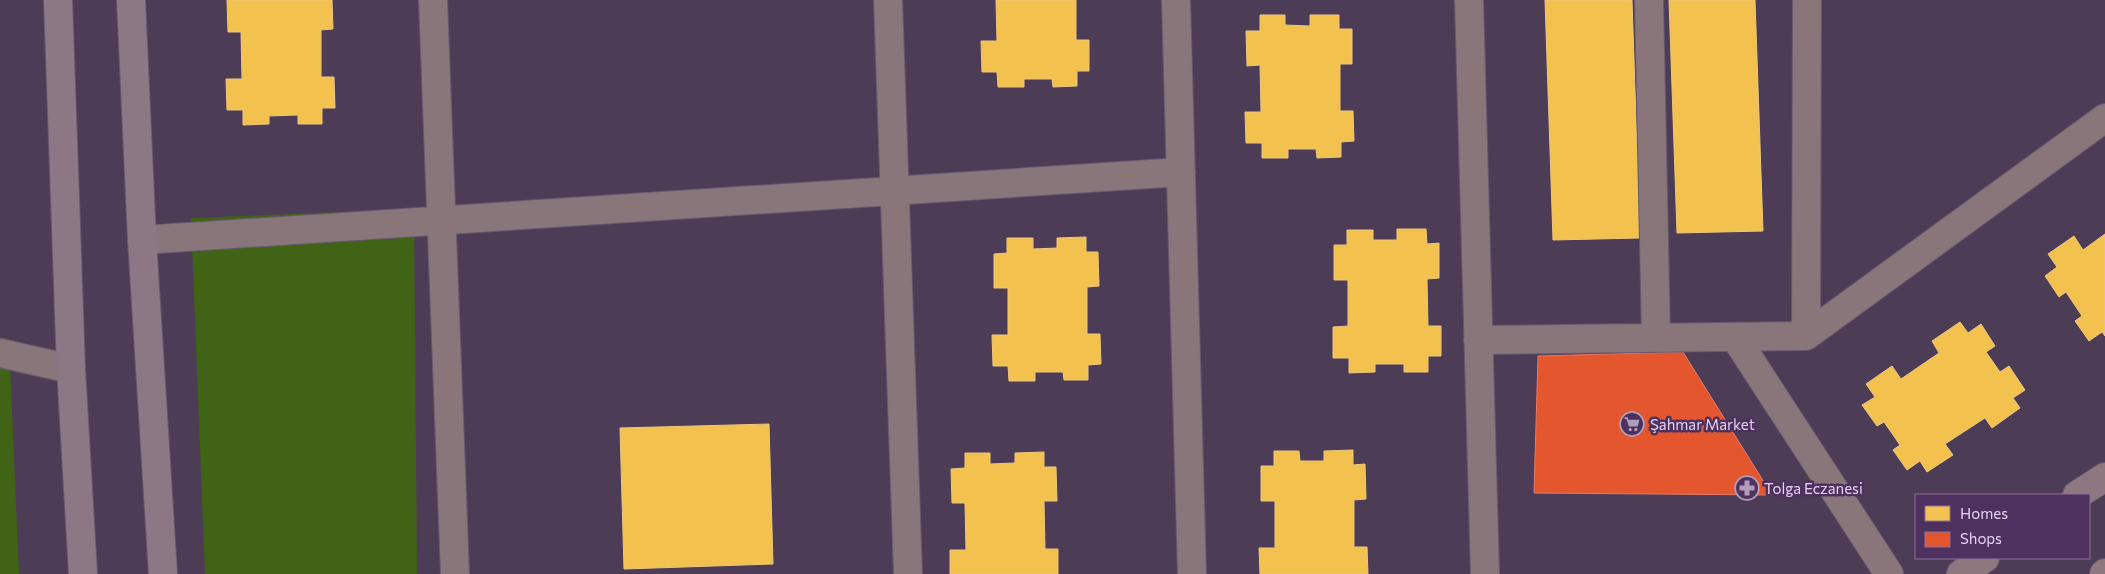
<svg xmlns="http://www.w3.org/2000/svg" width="2105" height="574" font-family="Commissioner,sans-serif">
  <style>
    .green { fill: #406316 }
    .homes { fill: #f2c14e; stroke: #eec67e }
    .shops { fill: #e4572e; stroke: #e47c68 }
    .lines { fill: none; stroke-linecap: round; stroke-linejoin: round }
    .minor-casing { stroke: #67596f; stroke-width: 30 }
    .secondary-casing { stroke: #67596f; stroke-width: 30 }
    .trunk-casing { stroke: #67596f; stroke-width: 30 }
    .minor { stroke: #89767b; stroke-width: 28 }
    .secondary { stroke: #8d7880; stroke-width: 28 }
    .trunk { stroke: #8c7884; stroke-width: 28 }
    .labels { text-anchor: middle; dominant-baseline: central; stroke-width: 5; stroke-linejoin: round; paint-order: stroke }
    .poi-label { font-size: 15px; fill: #e4d2ee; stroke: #4f3160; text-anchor: start }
  </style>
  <rect width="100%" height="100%" fill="#4c3c56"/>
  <path class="green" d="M 414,209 L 417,574 L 205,574 L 191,218 Z
    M 0,337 L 9,339 L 19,574 L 0,574 Z"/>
  <path class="homes" d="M 227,0 L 332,0 L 333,29 L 321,30 L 321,77 L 334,77 L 335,108 L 322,108 L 322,124 L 298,124 L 298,115 L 269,116 L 269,124 L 243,125 L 243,110 L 227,110 L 226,79 L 242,79 L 241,32 L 228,32 Z
    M 996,0 L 1076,0 L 1076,40 L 1089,40 L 1089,71 L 1077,71 L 1077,86 L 1053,87 L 1052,79 L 1024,79 L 1024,87 L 998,87 L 997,72 L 982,72 L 981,41 L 997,41 Z
    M 1545,0 L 1632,0 L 1640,238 L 1553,240 Z
    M 1669,0 L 1755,0 L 1763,231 L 1677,233 Z
    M 1260,15 L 1285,15 L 1285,25 L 1310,26 L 1310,15 L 1339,15 L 1339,29 L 1352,29 L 1352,64 L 1340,64 L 1340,111 L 1353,111 L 1354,141 L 1341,142 L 1341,157 L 1317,158 L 1316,149 L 1288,149 L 1288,158 L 1262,158 L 1262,143 L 1246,143 L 1245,112 L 1261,112 L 1260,65 L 1247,66 L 1246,31 L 1260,31 Z
    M 1397,229 L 1426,229 L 1427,244 L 1439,243 L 1439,278 L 1427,279 L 1428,326 L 1441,326 L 1441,356 L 1428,356 L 1428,372 L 1404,372 L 1404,364 L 1375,364 L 1375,372 L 1349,373 L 1349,358 L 1333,358 L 1333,327 L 1348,326 L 1348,280 L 1334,280 L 1334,245 L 1347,245 L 1347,230 L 1373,230 L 1373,240 L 1397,240 Z
    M 2105,234 L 2105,336 L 2102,332 L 2089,341 L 2075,321 L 2082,316 L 2066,292 L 2059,297 L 2045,276 L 2057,267 L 2048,254 L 2074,236 L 2083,250 Z
    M 1086,237 L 1086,252 L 1098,252 L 1099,286 L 1087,287 L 1087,334 L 1100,334 L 1101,364 L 1088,365 L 1088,380 L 1064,380 L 1063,372 L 1035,372 L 1035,381 L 1009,381 L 1008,366 L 993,366 L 992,335 L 1008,335 L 1008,288 L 994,288 L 994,254 L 1007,253 L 1007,238 L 1033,238 L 1033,249 L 1057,248 L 1057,238 Z
    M 1960,322 L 1968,333 L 1981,324 L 1995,346 L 1986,352 L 2000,372 L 2009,366 L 2025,390 L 2013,398 L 2020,408 L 1992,428 L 1985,418 L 1945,444 L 1953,455 L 1927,472 L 1920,461 L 1907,470 L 1893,450 L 1900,445 L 1884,422 L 1877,426 L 1862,405 L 1875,397 L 1866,384 L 1892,366 L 1901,379 L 1939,353 L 1932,341 Z
    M 769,424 L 773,564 L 624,569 L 620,428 Z
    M 1353,450 L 1353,465 L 1365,464 L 1366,499 L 1354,500 L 1354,547 L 1367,547 L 1368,574 L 1260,574 L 1259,548 L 1275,548 L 1275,501 L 1261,501 L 1261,466 L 1274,466 L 1274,451 L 1299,451 L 1300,461 L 1324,461 L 1324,451 Z
    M 1044,452 L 1044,467 L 1056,467 L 1057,501 L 1044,501 L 1045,549 L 1058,549 L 1058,574 L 950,574 L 950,550 L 966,550 L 965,503 L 952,503 L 951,469 L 965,468 L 965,453 L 990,453 L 990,464 L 1015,463 L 1015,453 Z"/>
  <path class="shops" d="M 1683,352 L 1772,495 L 1534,493 L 1538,356 Z"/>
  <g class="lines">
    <g class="minor-casing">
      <path id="minor" d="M 433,0 L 455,574
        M 888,0 L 908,574
        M 1176,0 L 1192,574
        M 1469,0 L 1485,574
        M 1649,0 L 1656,338
        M 142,240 L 1181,172
        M 1806,336 L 2105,118
        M 1735,337 L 1889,574
        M 1478,340 L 1806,336 L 1807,0
        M 0,353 L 71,369"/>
    </g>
    <g class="secondary-casing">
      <path id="secondary" d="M 2077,495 L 2105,477
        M 1961,574 L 1985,558
        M 2104,574 L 2105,573"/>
    </g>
    <g class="trunk-casing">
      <path id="trunk" d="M 58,0 L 71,369 L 83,574
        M 131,0 L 142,240 L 163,574"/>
    </g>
    <use href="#minor" class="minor"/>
    <use href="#secondary" class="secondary"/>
    <use href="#trunk" class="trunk"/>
  </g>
  <defs>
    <g id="supermarket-ring" transform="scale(1.25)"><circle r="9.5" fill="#4f3160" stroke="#af9eb9" stroke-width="1.5"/><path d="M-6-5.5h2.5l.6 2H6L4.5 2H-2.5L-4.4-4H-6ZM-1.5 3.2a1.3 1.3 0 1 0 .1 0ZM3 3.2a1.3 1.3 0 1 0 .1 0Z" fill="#af9eb9"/></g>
    <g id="pharmacy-ring" transform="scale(1.25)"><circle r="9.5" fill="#4f3160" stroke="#af9eb9" stroke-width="1.5"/><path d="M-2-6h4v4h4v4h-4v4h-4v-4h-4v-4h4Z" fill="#af9eb9"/></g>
  </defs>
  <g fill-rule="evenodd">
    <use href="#supermarket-ring" x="1632" y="424"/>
    <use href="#pharmacy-ring" x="1747" y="488"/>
  </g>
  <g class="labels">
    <g class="poi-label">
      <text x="1650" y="424">Şahmar Market</text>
      <text x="1764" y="488">Tolga Eczanesi</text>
    </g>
  </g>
  <rect x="1915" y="494" width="175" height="65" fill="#4f3160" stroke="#8b7199"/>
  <rect x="1925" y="506" width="25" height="15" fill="#f2c14e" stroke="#8b7199"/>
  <text x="1960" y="519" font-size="15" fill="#e4d2ee">Homes</text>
  <rect x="1925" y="532" width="25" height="15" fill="#e4572e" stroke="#8b7199"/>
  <text x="1960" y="544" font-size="15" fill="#e4d2ee">Shops</text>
</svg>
